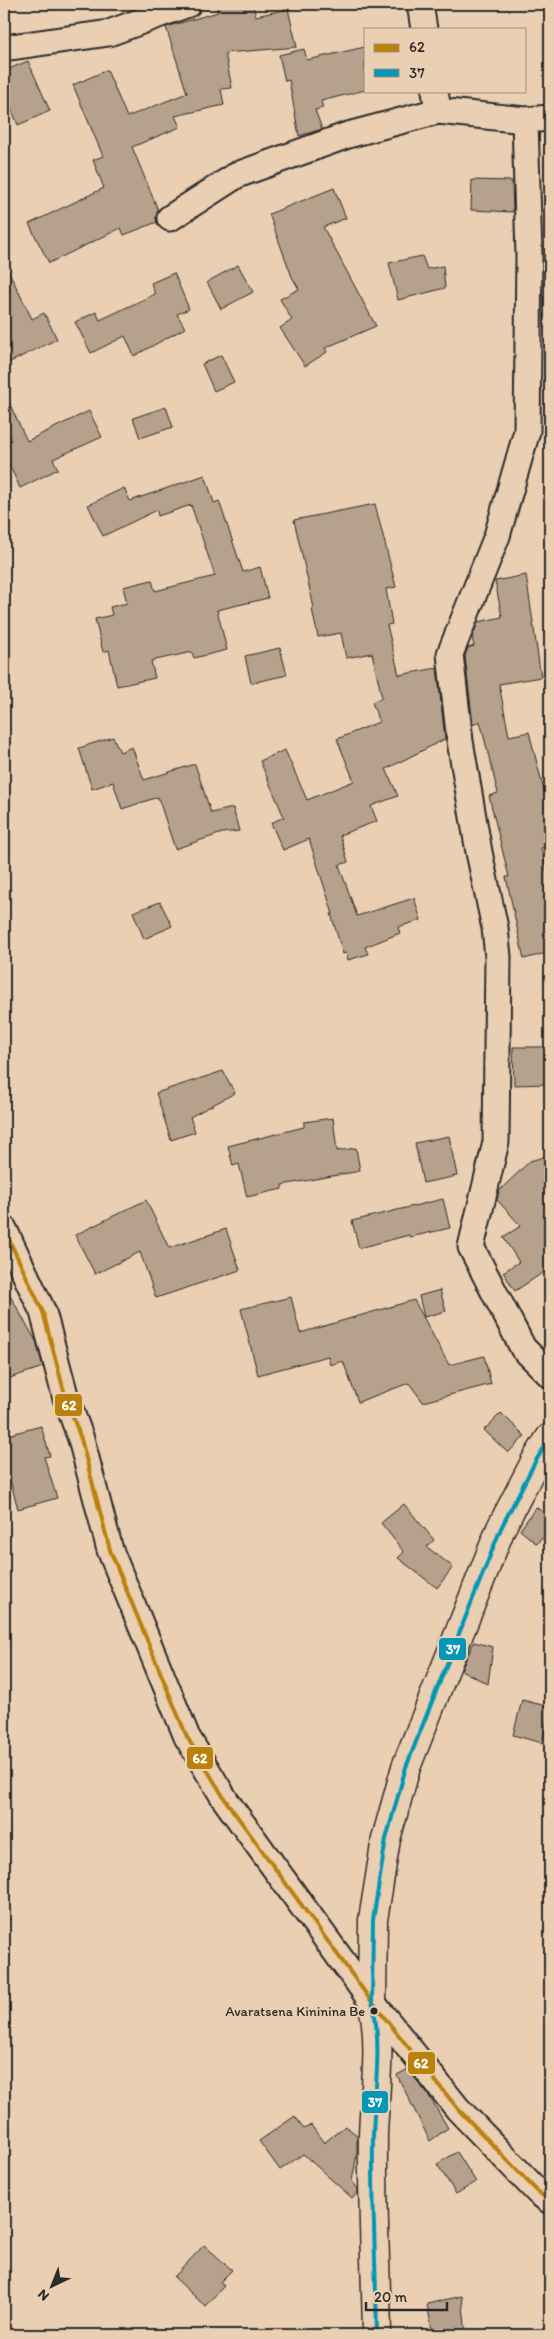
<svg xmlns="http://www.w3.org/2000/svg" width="554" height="2339" font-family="Itim,sans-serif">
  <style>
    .building { fill: #b6a18d; stroke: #2b2b2b }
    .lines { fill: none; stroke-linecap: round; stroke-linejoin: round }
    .minor-casing { stroke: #2b2b2b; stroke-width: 29 }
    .tertiary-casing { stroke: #2b2b2b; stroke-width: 31 }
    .minor { stroke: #ebcfb2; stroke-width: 25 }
    .tertiary { stroke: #ebcfb2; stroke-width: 28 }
    .bus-1-casing { stroke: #ebcfb2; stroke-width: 8 }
    .bus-2-casing { stroke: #ebcfb2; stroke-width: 8 }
    .bus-1 { stroke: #ba810d; stroke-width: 4 }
    .bus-2 { stroke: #0696b6; stroke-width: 4 }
    .bus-dot { fill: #2b2b2b; stroke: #ebcfb2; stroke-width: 2 }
    .labels { text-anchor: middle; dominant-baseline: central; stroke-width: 4; stroke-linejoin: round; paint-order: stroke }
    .bus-label { font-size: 14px; fill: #2b2b2b; stroke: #ebcfb2; text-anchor: end }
    .line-badge { stroke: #ebcfb2; stroke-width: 2 }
    .badge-label { font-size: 14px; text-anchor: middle; font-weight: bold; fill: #fff }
  </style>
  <rect width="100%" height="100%" fill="#ebcfb2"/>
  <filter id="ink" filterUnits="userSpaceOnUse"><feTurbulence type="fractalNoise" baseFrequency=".02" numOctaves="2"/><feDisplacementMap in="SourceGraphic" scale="10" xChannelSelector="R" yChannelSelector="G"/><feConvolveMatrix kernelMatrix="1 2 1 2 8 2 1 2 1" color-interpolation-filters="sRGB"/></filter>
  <g filter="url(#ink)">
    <path class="building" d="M 216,4 L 245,4 L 246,6 L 253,6 L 256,16 L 288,9 L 297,47 L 225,53 L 232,88 L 221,89 L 224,105 L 175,116 L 180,127 L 132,147 L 158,210 L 157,222 L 124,235 L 121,228 L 49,263 L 29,224 L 104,188 L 93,160 L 103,156 L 73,85 L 107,70 L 127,117 L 187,93 L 166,27 L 218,12 Z
      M 365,47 L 365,90 L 321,101 L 323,108 L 315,110 L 322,129 L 299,136 L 289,80 L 285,81 L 279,55 L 304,49 L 307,60 Z
      M 28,61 L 50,111 L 18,125 L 4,91 L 4,71 Z
      M 472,180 L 512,181 L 513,212 L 471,210 Z
      M 334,188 L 346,218 L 323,227 L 376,326 L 325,348 L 327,352 L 305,366 L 280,328 L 292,320 L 280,299 L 299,289 L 292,277 L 269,214 Z
      M 422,256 L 427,269 L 443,266 L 445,288 L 398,300 L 389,263 Z
      M 4,262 L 32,319 L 44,313 L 57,339 L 4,365 Z
      M 238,265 L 253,292 L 221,309 L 207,282 Z
      M 174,273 L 189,309 L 177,314 L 185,328 L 134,356 L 125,336 L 91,353 L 75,322 L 96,312 L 100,320 L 155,294 L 151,283 Z
      M 221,355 L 234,382 L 214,391 L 202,364 Z
      M 4,392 L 27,441 L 89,411 L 102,437 L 53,459 L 58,469 L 20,488 L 4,453 Z
      M 166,407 L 173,427 L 140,438 L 133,418 Z
      M 205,475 L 214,503 L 219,501 L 243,572 L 260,567 L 268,598 L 217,610 L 227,650 L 194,658 L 192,652 L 151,661 L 155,678 L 117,686 L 109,650 L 103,652 L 95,619 L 112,615 L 110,607 L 127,603 L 123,587 L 152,580 L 155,591 L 215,576 L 191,505 L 158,516 L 157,510 L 103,536 L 88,505 L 124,488 L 130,501 Z
      M 375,504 L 396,587 L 386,589 L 392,624 L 387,625 L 399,675 L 437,668 L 445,739 L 386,769 L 398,796 L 371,806 L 377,821 L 340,835 L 348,862 L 339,865 L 357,916 L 414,898 L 421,920 L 398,927 L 400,933 L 365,947 L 368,954 L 348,960 L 346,953 L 343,954 L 331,914 L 333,914 L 309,839 L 283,850 L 271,823 L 284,817 L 260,761 L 285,750 L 307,800 L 354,781 L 337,739 L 379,722 L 372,702 L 382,698 L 372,653 L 346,658 L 341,633 L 318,637 L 312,609 L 314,608 L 294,520 Z
      M 526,575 L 541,677 L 499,684 L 509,736 L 529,732 L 550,814 L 550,846 L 541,848 L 550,886 L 550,952 L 524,959 L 506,877 L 509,877 L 489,796 L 498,793 L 480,721 L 473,725 L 465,656 L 468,648 L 474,646 L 472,638 L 478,622 L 502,617 L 495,581 Z
      M 280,648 L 287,675 L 251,683 L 245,656 Z
      M 113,737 L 120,752 L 132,747 L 144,780 L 195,764 L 211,813 L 233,808 L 239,831 L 222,833 L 175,849 L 158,797 L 122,809 L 113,782 L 92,789 L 79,748 Z
      M 160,902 L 172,926 L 144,939 L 133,912 Z
      M 513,1047 L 546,1047 L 547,1084 L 514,1085 Z
      M 223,1071 L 235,1093 L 190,1117 L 195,1132 L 171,1140 L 156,1093 Z
      M 333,1118 L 337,1151 L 356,1148 L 360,1171 L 282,1185 L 282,1189 L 247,1197 L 239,1164 L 233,1166 L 228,1146 L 304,1127 L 304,1122 Z
      M 449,1136 L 457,1176 L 423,1183 L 415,1143 Z
      M 550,1155 L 550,1268 L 515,1291 L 503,1272 L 519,1262 L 503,1237 L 521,1226 L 497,1200 L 499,1191 L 530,1161 Z
      M 443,1199 L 450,1228 L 410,1237 L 409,1235 L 359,1248 L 352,1221 Z
      M 146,1200 L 169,1248 L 226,1229 L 240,1270 L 156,1298 L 140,1252 L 95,1274 L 75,1235 Z
      M 4,1285 L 36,1341 L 43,1367 L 4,1380 Z
      M 440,1290 L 446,1311 L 424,1317 L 419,1296 Z
      M 291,1297 L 300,1333 L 414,1300 L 449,1365 L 484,1356 L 491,1384 L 423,1402 L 409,1383 L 358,1402 L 343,1361 L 330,1365 L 328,1356 L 258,1375 L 241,1309 Z
      M 501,1413 L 525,1436 L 508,1453 L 484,1430 Z
      M 41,1426 L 50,1456 L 44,1457 L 57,1498 L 18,1509 L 4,1458 L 4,1436 Z
      M 404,1504 L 434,1540 L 427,1547 L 453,1567 L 437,1588 L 398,1558 L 404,1552 L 381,1523 Z
      M 536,1507 L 550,1518 L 550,1545 L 541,1538 L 537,1544 L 520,1530 Z
      M 474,1642 L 493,1647 L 488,1684 L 461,1670 Z
      M 522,1700 L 550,1707 L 542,1743 L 513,1735 Z
      M 408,2069 L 429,2096 L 448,2128 L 430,2141 L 397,2075 Z
      M 295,2116 L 304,2129 L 311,2125 L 324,2143 L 345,2126 L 357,2135 L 357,2154 L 352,2181 L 358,2189 L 358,2193 L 352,2198 L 303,2154 L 280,2170 L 259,2141 Z
      M 457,2152 L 476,2182 L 456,2194 L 437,2164 Z
      M 204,2245 L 232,2270 L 220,2282 L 224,2286 L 205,2306 L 174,2277 Z
      M 462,2296 L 466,2335 L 433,2335 L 427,2304 Z"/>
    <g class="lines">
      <g class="minor-casing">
        <path id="minor" d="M 420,4 L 424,29
          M 4,48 L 109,33 L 188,4
          M 435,91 L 438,111
          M 525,120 L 529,256 L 527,431 L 497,536 L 450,654 L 460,741 L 479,852 L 495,928 L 498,957 L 496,1142 L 471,1247 L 523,1348 L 550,1375
          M 170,218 L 237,175 L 348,135 L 438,111 L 525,120 L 550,118
          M 4,1229 L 43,1312 L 65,1395 L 81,1439 L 110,1550 L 187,1737 L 226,1801 L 372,2002 L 458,2109 L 539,2193 L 550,2201"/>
      </g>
      <g class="tertiary-casing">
        <path id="tertiary" d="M 377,2335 C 376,2269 372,2202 373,2136 C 374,2095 383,2042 372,2002 L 373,1920 L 386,1839 L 406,1767 L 501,1528 L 535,1462 L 550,1438"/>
      </g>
      <use href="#minor" class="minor"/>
      <use href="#tertiary" class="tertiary"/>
      <g class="bus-1-casing">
        <path id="bus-1" d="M 4,1229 L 43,1312 L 65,1395 L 81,1439 L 110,1550 L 187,1737 L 226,1801 L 372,2002 L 458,2109 L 539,2193 L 550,2201"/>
      </g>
      <g class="bus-2-casing">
        <path id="bus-2" d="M 377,2335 C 376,2269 372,2202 373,2136 C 374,2095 383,2042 372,2002 L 373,1920 L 386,1839 L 406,1767 L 501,1528 L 535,1462 L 550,1438"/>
      </g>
      <use href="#bus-1" class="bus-1"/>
      <use href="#bus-2" class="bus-2"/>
    </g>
  </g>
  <circle class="bus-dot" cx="374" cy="2011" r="4.5"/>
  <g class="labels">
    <g class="bus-label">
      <text x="365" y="2011">Avaratsena Kininina Be</text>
    </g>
  </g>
  <g class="line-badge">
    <rect x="54" y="1393" width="29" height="24" rx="5" fill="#ba810d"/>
    <rect x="438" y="1637" width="29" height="24" rx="5" fill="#0696b6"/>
    <rect x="186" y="1746" width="28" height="24" rx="5" fill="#ba810d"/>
    <rect x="407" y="2051" width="29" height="24" rx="5" fill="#ba810d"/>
    <rect x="361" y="2090" width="28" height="24" rx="5" fill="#0696b6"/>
  </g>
  <g class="badge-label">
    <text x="69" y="1410">62</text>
    <text x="453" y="1654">37</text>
    <text x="200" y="1763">62</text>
    <text x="421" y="2068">62</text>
    <text x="375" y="2107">37</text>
  </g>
  <rect width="554" height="2339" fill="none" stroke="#ebcfb2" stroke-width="20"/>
  <rect x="10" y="10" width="534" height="2319" fill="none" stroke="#2b2b2b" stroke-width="2" filter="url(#ink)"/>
  <rect x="364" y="28" width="162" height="65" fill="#ebcfb2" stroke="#9e8d7c"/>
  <rect x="374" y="44" width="25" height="8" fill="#ba810d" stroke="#9e8d7c"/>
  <text x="409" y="52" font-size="15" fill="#2b2b2b">62</text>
  <rect x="374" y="69" width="25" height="8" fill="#0696b6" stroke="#9e8d7c"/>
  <text x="409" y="78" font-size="15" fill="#2b2b2b">37</text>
  <g transform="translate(52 2286) rotate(223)" stroke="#ebcfb2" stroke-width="4" paint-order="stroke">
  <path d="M0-4L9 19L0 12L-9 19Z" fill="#2b2b2b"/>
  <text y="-8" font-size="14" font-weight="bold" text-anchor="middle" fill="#2b2b2b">N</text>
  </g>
  <path d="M366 2302v8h81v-8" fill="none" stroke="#2b2b2b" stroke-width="2.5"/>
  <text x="374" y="2302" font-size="15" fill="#2b2b2b" stroke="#ebcfb2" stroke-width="4" paint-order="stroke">20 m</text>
</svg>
